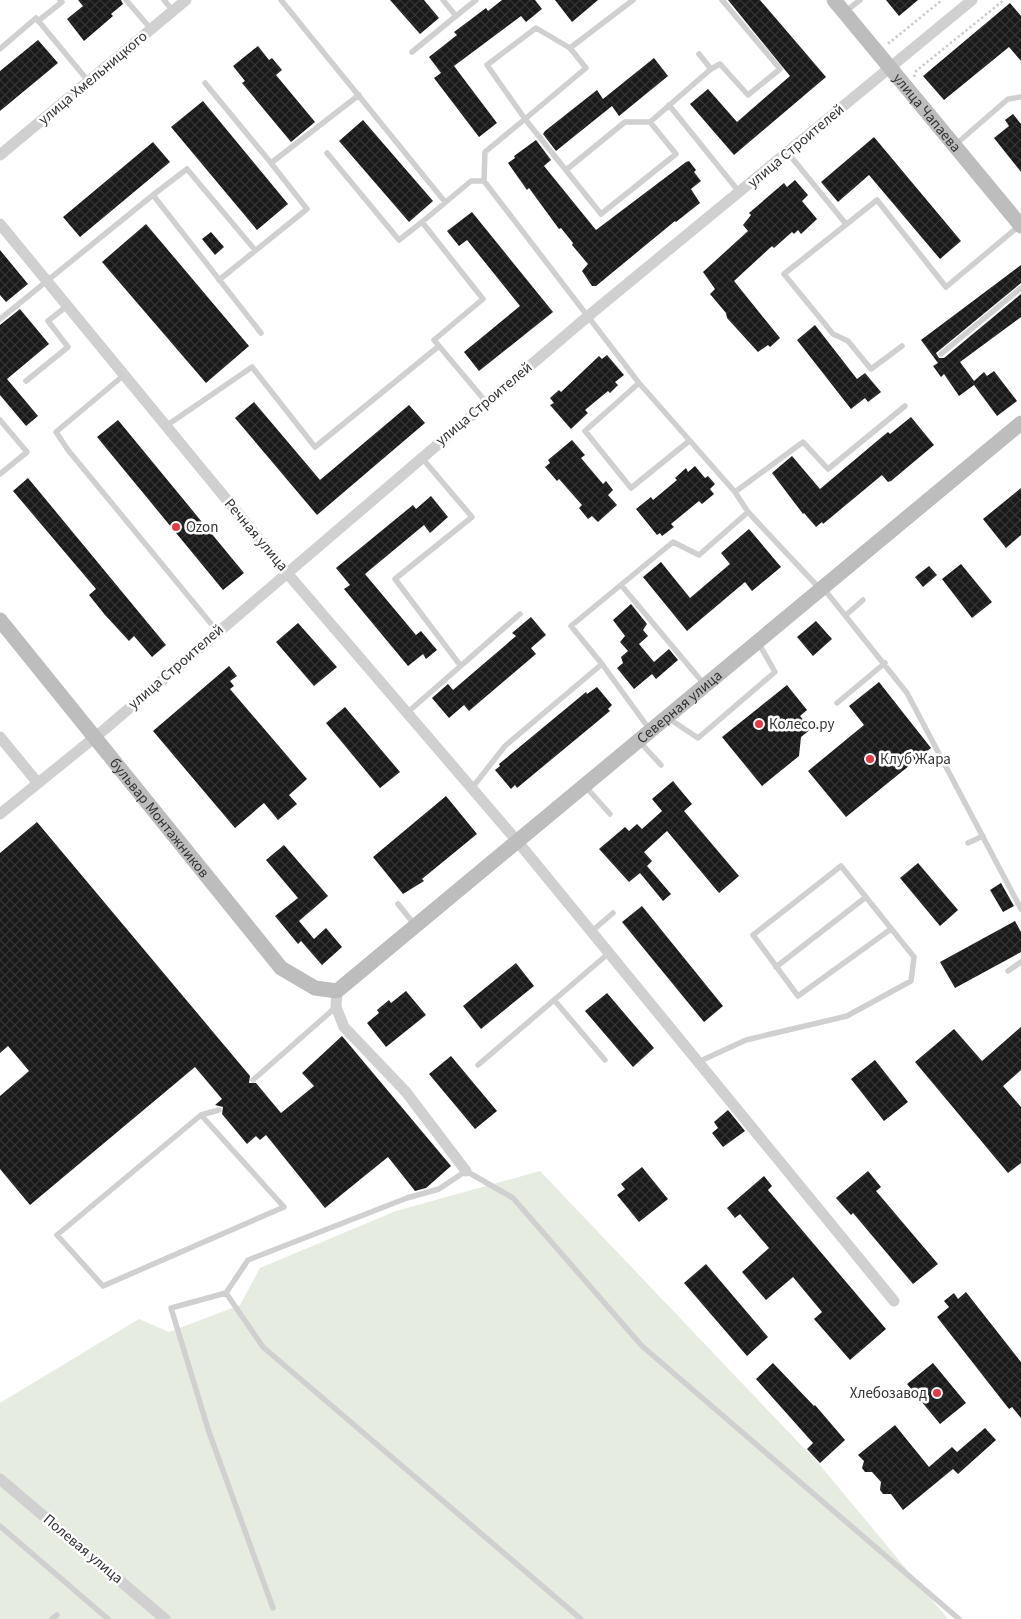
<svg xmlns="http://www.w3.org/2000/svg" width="1021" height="1619" font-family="'Source Sans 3',sans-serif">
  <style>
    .garden { fill: #e6ecdf }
    .building { fill: url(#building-cross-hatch) }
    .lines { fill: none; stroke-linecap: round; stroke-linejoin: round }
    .path { stroke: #cdcdcd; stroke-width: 2.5; stroke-dasharray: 2.5 2.5; stroke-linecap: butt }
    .lane { stroke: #d0d0d0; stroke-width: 5.5 }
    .street { stroke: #d0d0d0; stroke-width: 11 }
    .secondary { stroke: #bdbdbd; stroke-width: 15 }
    .poi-dot { fill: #e63946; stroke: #fff; stroke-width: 2 }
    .labels { text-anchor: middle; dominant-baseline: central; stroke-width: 5; stroke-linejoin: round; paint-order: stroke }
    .street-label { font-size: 15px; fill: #333; stroke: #fff }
    .poi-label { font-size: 15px; fill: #333; stroke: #fff; text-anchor: start }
  </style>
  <defs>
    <pattern id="building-cross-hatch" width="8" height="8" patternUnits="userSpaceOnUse" patternTransform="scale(1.25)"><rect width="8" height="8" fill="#1a1a1a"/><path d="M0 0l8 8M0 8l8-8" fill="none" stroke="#333"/></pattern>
  </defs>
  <rect width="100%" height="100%" fill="#fff"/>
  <path class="garden" d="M 540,1171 L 819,1464 L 948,1619 L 0,1619 L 0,1403 L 139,1319 L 169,1332 L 240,1305 L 260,1268 L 396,1211 Z"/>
  <path class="building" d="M 78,0 L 121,0 L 123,4 L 111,14 L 113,16 L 84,41 L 67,19 L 83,6 Z
    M 390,0 L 424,0 L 439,18 L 420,34 Z
    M 502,0 L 535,0 L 542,9 L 526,22 L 521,16 L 454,66 L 497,123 L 479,137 L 434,78 L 441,73 L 429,57 L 457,35 L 454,32 L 486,8 L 488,11 Z
    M 555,0 L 598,0 L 572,22 Z
    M 728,0 L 760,0 L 826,77 L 734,155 L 690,104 L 708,89 L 737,122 L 790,76 Z
    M 886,0 L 918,0 L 899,16 Z
    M 1010,3 L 1021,16 L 1021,61 L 1009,47 L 944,100 L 923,76 Z
    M 38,40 L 58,63 L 0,111 L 0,71 Z
    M 258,46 L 269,60 L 272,58 L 282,70 L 276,75 L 315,122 L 291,142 L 242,83 L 245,81 L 233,66 Z
    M 654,58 L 668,76 L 619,116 L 612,106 L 556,151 L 543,134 L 545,131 L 597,90 L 603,99 Z
    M 203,101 L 288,204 L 257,230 L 171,127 Z
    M 1013,114 L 1021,124 L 1021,172 L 994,138 L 1009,126 L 1005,120 Z
    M 363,120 L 433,201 L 409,222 L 339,141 Z
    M 874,137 L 961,241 L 940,259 L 869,175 L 838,202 L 821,182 Z
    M 536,140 L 551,160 L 544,166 L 596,230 L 686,162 L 689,161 L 696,170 L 694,172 L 701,181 L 691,189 L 700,203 L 676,222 L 675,221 L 596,286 L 592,286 L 582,271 L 588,264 L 572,245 L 573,243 L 561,228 L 559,229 L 529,188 L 527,190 L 508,163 L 515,158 L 514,156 Z
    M 153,142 L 170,162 L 80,237 L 63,217 Z
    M 795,180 L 808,195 L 802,201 L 817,219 L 801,234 L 798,230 L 794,234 L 792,232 L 774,248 L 772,246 L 734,281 L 780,338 L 770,347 L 768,345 L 758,352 L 727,318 L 726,313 L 710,294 L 715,289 L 703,272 L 748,231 L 743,225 L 751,215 L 749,213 L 784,183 L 787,187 Z
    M 472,212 L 553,312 L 479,371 L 464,352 L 520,306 L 467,240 L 459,246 L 447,231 Z
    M 146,224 L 249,346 L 206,383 L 102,262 Z
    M 211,232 L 224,247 L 215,255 L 202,239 Z
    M 0,250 L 28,284 L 6,302 L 0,295 Z
    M 1021,265 L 1021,283 L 936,353 L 939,358 L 944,358 L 1021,294 L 1021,317 L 960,362 L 974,381 L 984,372 L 987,376 L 994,371 L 1017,401 L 997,416 L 974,385 L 959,396 L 944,374 L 941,377 L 933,366 L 938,363 L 921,340 Z
    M 20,309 L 49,344 L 7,379 L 38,416 L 26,426 L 0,395 L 0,325 Z
    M 815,325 L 857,379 L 865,373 L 881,392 L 868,402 L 865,398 L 851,409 L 797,340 Z
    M 607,355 L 624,375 L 615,382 L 618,385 L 610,393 L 608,391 L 585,410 L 588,413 L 571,429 L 550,405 L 554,403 L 550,398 L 559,390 L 561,392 L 599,356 L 602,359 Z
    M 254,402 L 320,480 L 409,405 L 425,423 L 317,515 L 235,418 Z
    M 911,417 L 934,445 L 891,481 L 888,482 L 882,475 L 823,524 L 822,522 L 816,527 L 804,513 L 803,514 L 772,473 L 792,456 L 820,489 L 883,436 L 888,432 L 890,434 Z
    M 118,420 L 244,573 L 223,590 L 97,437 Z
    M 572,440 L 585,455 L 581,458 L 603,484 L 606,481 L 613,490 L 608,495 L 617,505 L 598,522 L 592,516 L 588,519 L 579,508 L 582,505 L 559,479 L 557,481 L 545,467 L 550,463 L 548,460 Z
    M 695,466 L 705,478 L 708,476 L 715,484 L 710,489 L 714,494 L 702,504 L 699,501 L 671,524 L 674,527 L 662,536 L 660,533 L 657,535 L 636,509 L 651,497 L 653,500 L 677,480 L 675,478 L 686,468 L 688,472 Z
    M 28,478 L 166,645 L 152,657 L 134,636 L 129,641 L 105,615 L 89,595 L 96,589 L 13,491 Z
    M 1021,488 L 1021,535 L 1006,548 L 983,519 Z
    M 431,496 L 448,517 L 430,533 L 424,525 L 365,574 L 416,635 L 421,631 L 437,650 L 426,659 L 423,654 L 408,666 L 344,589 L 350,585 L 336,568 L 413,505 L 416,509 Z
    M 749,529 L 781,567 L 752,591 L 745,582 L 687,631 L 643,577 L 661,562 L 690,598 L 730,564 L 721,553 Z
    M 961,564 L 992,602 L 972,618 L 942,579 Z
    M 929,566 L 937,575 L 923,587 L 915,577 Z
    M 631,604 L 647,624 L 643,630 L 648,636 L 639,644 L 654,662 L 669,649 L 678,660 L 656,679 L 652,674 L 634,689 L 617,668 L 623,663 L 621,657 L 628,651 L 620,642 L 625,636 L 613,620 Z
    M 531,617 L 546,635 L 531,648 L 536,654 L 469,711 L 464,705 L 449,718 L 432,698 L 448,684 L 453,690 L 516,636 L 512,633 Z
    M 816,621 L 832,639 L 813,656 L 797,637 Z
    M 298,623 L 337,667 L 314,686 L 276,642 Z
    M 229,666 L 237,676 L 230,681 L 234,686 L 230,689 L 307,779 L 289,795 L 297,804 L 278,820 L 264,803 L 235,828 L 153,731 Z
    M 879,682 L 931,748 L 846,817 L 808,771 L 864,725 L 849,706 Z
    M 787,685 L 807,710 L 800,716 L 811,729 L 801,737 L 799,756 L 762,786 L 722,737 Z
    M 597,687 L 612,705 L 608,709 L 610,711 L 517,788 L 515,785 L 511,789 L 495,770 L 500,766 L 499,764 L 586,692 L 587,694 Z
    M 345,707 L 400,772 L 380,788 L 326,723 Z
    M 673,781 L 692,804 L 684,811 L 739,876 L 719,893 L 667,831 L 644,852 L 652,861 L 647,866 L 671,894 L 663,901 L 640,873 L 629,882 L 599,849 L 625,827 L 629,831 L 637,824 L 642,829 L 662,811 L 652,799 Z
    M 446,796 L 477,834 L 422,879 L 424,881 L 403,894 L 373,857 Z
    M 37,822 L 250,1076 L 249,1083 L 256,1083 L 281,1113 L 314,1086 L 302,1073 L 342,1036 L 451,1166 L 426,1188 L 415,1191 L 388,1157 L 325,1208 L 266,1135 L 260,1140 L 256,1136 L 247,1144 L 222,1114 L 223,1107 L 215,1105 L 222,1099 L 195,1067 L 30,1205 L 0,1169 L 0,1096 L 29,1071 L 8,1046 L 0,1053 L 0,853 Z
    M 284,845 L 328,896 L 299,921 L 314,939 L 326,928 L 342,947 L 322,965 L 301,941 L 298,944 L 275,916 L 298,898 L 266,860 Z
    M 918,863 L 958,910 L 940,926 L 900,878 Z
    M 1001,883 L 1014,906 L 1003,912 L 990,890 Z
    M 642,906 L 723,1006 L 704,1022 L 622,922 Z
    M 1015,921 L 1021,932 L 1021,952 L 955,988 L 940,962 Z
    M 516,963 L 534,986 L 481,1029 L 463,1006 Z
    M 406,991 L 426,1015 L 386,1047 L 367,1023 L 379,1013 L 377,1010 L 389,1000 L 391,1003 Z
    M 607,993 L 654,1048 L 633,1067 L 585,1011 Z
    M 1021,1027 L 1021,1070 L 1003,1086 L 1021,1107 L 1021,1163 L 1008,1173 L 915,1062 L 954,1029 L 982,1061 Z
    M 451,1056 L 497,1111 L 475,1129 L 429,1074 Z
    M 875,1060 L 908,1102 L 884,1121 L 851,1079 Z
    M 728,1110 L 745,1131 L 723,1147 L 712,1133 L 718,1128 L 714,1122 Z
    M 642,1167 L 668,1199 L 639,1222 L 617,1195 L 625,1189 L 621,1184 Z
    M 868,1171 L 881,1187 L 876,1191 L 938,1264 L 913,1284 L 853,1213 L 851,1215 L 836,1198 Z
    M 764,1176 L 772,1186 L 768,1190 L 886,1329 L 850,1360 L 814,1319 L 822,1312 L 793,1277 L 766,1300 L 742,1272 L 769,1248 L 740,1214 L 735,1218 L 727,1208 Z
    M 706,1264 L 768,1337 L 747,1356 L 684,1283 Z
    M 966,1292 L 1021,1362 L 1021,1418 L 1012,1407 L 1009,1409 L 937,1317 L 949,1307 L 944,1301 L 954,1293 L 958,1299 Z
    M 773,1363 L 814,1406 L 815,1405 L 845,1440 L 820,1463 L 807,1449 L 813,1443 L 756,1379 Z
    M 933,1363 L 966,1403 L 940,1424 L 907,1384 Z
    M 895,1425 L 929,1467 L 952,1447 L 957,1452 L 985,1428 L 996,1440 L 958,1474 L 953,1469 L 903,1510 L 891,1494 L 883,1494 L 880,1490 L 881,1482 L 872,1472 L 865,1472 L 862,1468 L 864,1461 L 858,1455 Z"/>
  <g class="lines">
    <path class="path" d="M 888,42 L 889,43 L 942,0
      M 914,77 L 916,71 L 1004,0"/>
    <path class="lane" d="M 126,0 L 151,29
      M 164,0 L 173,11
      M 281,0 L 445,202
      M 722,0 L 780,69 L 748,95 L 720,64 L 711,69 L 650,122 L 676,154 L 601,214 L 525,119 L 485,152 L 484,181 L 639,383 L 735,492 L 748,512 L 820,589
      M 846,11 L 860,0
      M 456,16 L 476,0
      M 38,21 L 62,2 L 60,0
      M 570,48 L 586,68 L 525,119 L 487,65 L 536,28 L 570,48 L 633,0
      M 0,49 L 36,18 L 89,82
      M 412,52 L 456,16 L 443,0
      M 699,54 L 711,69
      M 205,83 L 271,163
      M 669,105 L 740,193
      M 955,145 L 1008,99 L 1021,97
      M 327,153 L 399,240 L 422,222
      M 788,153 L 846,224
      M 566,170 L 625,122 L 650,122
      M 484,181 L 471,181 L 422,222 L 483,299 L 434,340 L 486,402
      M 153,195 L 187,169 L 255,250
      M 219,280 L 307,209 L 271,163 L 359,95
      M 0,319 L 153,195 L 261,333
      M 902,346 L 871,369 L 848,341 L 833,334 L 784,274 L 877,200 L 946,287 L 1019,226
      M 941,354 L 1021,288
      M 124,375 L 56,432 L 68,450 L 217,631
      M 26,381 L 68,347 L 48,321 L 67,306
      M 639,383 L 585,431 L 631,488 L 689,441
      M 0,420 L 27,452 L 0,474
      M 166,426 L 252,367 L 315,447 L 439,346
      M 422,458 L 472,517 L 395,579 L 460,665
      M 735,492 L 803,442 L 828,469 L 905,406
      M 621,585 L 704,684
      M 824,589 L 907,693 L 1021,909
      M 846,615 L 863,600
      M 837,703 L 885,663
      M 408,712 L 520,614
      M 668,718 L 698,738 L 775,672 L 758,642
      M 650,730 L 602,664 L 571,626 L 673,542 L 699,555 L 748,512
      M 639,741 L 661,765
      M 585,786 L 610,814
      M 472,788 L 505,746 L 602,664
      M 968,843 L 983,836
      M 398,904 L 415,925
      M 591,932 L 613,913
      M 776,967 L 866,897
      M 1008,971 L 1021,962
      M 555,1001 L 605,1060
      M 698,1062 L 746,1040 L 847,1016 L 911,981 L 914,957 L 841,866 L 753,935 L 798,996 L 891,929
      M 478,1065 L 609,953
      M 253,1080 L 336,1007
      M 201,1115 L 284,1207 L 103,1286 L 57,1235 L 201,1115 L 219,1110
      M 226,1293 L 171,1308 L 209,1432 L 273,1608
      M 0,1526 L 108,1619
      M 52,1619 L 57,1615
      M 581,1619 L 263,1347 L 226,1293 L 248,1260 L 407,1198 L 439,1189 L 466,1171 L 513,1198 L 642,1346 L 959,1619"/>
    <path class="street" d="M 0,155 L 186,0
      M 0,224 L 287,573 L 518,842 L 894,1301
      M 0,737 L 37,782
      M 0,814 L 105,729 L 587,317 L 972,0
      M 337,991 L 336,1007 L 344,1027 L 406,1092 L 466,1171
      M 0,1479 L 165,1619"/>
    <g class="secondary">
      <path id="s1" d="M 834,0 L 1021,226"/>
      <path id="s2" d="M 0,620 L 281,968 L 315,988 L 337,991 L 1021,423"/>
    </g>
  </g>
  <g class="poi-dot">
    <circle cx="176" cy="527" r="5"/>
    <circle cx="759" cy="724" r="5"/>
    <circle cx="870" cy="759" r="5"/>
    <circle cx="937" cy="1393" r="5"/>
  </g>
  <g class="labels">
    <g class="street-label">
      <text transform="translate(93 78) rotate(-40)">улица Хмельницкого</text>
      <text stroke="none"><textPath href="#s1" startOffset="146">улица Чапаева</textPath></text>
      <text transform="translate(796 146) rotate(-40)">улица Строителей</text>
      <text transform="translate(484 404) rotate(-40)">улица Строителей</text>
      <text transform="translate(256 535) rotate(50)">Речная улица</text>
      <text transform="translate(176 667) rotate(-41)">улица Строителей</text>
      <text stroke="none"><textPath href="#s2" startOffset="954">Северная улица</textPath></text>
      <text stroke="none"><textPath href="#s2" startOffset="254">бульвар Монтажников</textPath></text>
      <text transform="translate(83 1549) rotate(40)">Полевая улица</text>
    </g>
    <g class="poi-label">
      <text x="186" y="527">Ozon</text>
      <text x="769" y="724">Колесо.ру</text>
      <text x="880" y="759">Клуб Жара</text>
      <text x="927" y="1393" text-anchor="end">Хлебозавод</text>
    </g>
  </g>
</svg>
